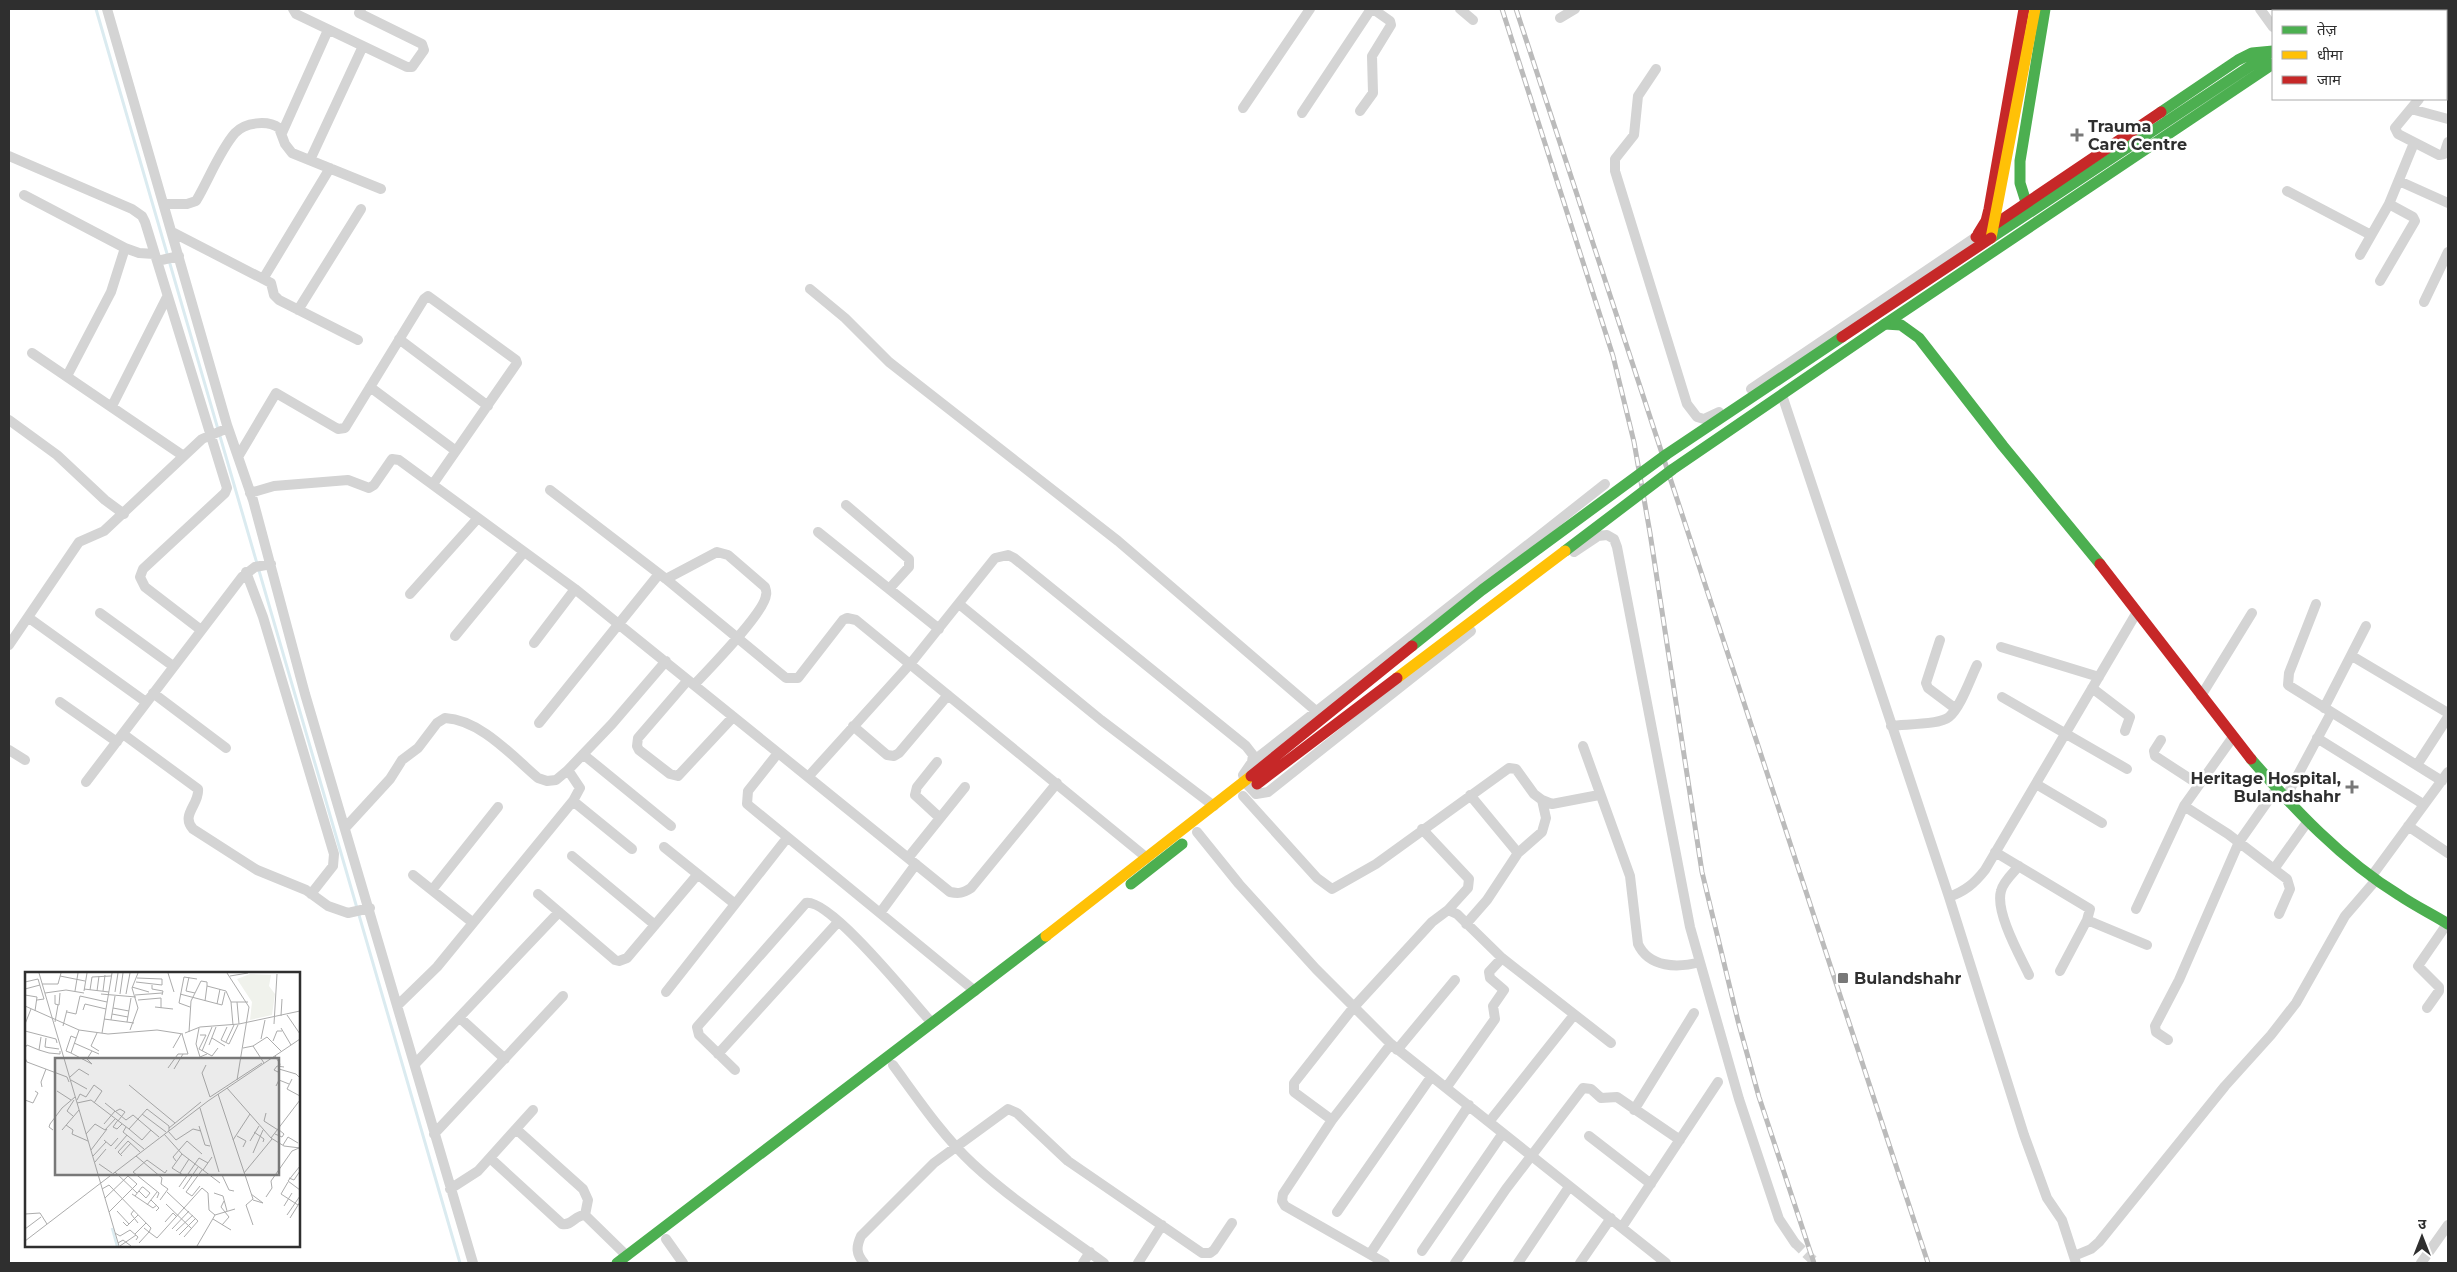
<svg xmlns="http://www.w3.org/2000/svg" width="2457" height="1272" font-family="Montserrat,'Noto Sans Devanagari',sans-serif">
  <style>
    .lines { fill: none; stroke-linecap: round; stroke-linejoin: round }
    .stream { stroke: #dbebf0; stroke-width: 3 }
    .street-tunnel { stroke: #d5d5d5; stroke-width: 10; stroke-dasharray: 10 5; stroke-linecap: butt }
    .street { stroke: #d4d4d4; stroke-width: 10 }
    .fast { stroke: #4caf50; stroke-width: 11 }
    .slow { stroke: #ffc107; stroke-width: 11 }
    .jam { stroke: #c62828; stroke-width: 11 }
    .rail-casing { stroke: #bbb; stroke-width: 5 }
    .rail { stroke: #fff; stroke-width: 3; stroke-dasharray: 9; stroke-linecap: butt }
    .fast-bridge { stroke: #4caf50; stroke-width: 11 }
    .slow-bridge { stroke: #ffc107; stroke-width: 11 }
    .jam-bridge { stroke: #c62828; stroke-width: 11 }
    .poi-dot { fill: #787878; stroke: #fff; stroke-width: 2 }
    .labels { text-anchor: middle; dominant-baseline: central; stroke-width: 5; stroke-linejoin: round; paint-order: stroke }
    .poi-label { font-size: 16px; font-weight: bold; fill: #2f2f2f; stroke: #fff; text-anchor: start }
    .inset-river { fill: none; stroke: #dbebf0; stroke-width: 2.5 }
    .inset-road { fill: none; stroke: #acacac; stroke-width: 1 }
    .view { fill: #787878; fill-opacity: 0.15; stroke: #787878; stroke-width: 2.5 }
    .inset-edge { fill: none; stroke: #2f2f2f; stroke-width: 2.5 }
  </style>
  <rect width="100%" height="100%" fill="#fff"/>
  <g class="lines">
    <path class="stream" d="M 96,9 L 460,1263"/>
    <path class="street-tunnel" d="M 1795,1243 L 1816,1263"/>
    <path class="street" d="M 107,9 L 227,425 L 253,500 L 305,694 L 473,1263
      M 293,9 L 296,14 L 407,67 L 412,67 L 424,50 L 422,44 L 359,13 L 361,9
      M 1460,9 L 1473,20
      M 2260,9 L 2273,27
      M 2436,9 L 2438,11
      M 1560,18 L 1575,9
      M 2446,23 L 2448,26
      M 1656,69 L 1638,96 L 1634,135 L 1615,159 L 1615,171 L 1687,404 L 1697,417 L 1704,419 L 1719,412
      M 2446,81 L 2448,82
      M 2419,99 L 2395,128 L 2398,134 L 2439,155 L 2444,154 L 2448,142
      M 1243,108 L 1310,9
      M 2411,109 L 2448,119
      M 1360,111 L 1373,93 L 1372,56 L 1391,25 L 1390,21 L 1373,9
      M 1302,113 L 1371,9
      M 282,133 L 328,30
      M 9,156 L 132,209 L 142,216 L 145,222 L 227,488 L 225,493 L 143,569 L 140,577 L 145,587 L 201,630
      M 310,160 L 363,46
      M 2399,181 L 2448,203
      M 2287,191 L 2371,235
      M 24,195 L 125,248 L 139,253 L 154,254
      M 164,204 L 187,204 L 196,201 C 208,181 220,150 235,133 C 245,122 268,120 279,128 L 285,144 L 292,153 L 381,189
      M 172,232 L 271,283 L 274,295 L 279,300 L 358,340
      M 2360,255 L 2389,204 L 2414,143
      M 157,261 L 179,256
      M 263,279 L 330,168
      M 2380,281 L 2415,221 L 2413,217 L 2389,204
      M 810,289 L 845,318 L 889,362 L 1118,541 L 1316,711
      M 2424,302 L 2448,252
      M 298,310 L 361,209
      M 399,339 L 488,406
      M 32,353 L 182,455
      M 67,376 L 111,292 L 125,248
      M 370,387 L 456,451
      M 1751,389 L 1976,237
      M 1782,395 L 1949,897 L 2024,1135 L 2047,1198 L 2062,1220 L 2076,1263
      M 112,406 L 167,297
      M 9,420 L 57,455 L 105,500 L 124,514
      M 238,457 L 276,393 L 338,429 L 345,428 L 424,299 L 428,296 L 516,360 L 517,363 L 433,484
      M 550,490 L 666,579 L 786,678 L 798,678 L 843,620 L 847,618 L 856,620 L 1147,858
      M 250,493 L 274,486 L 348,480 L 369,488 L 374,485 L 392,459 L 399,460 L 575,589 L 808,777
      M 846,505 L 909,559 L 909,567 L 889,589
      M 818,532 L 939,629
      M 1574,552 L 1598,536 L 1607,535 L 1614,539 L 1617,547 L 1690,927 L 1739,1099 L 1779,1219 L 1795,1243
      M 246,572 L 263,617 L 334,854 L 333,866 L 311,894
      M 666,579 L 717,552 L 728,555 L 765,587 C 766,590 767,593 766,595 C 765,612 708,670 694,685
      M 410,594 L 478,518
      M 959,604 L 1101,720 L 1214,806
      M 2316,604 L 2289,673 L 2288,685 L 2442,781
      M 100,613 L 173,666
      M 29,618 L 146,702
      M 455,636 L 524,552
      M 1940,640 L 1926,683 L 1928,688 L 1956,709
      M 534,643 L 575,589
      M 9,645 L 79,542 L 104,531 L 202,439 L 228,428
      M 2001,647 L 2099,677
      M 2352,656 L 2448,713
      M 688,680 L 638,738 L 637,746 L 639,750 L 670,774 L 678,776 L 733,717
      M 2092,688 L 2130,717 L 2125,731
      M 153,693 L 226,748
      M 2201,696 L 2252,613
      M 2002,697 L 2127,769
      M 60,702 L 117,742
      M 2324,708 L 2366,626
      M 539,723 L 659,574
      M 853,726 L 887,755 L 894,756 L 899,753 L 948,695
      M 1891,726 C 1904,724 1940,725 1949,717 C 1961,707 1970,679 1977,665
      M 123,734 L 198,789 C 200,804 180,815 193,829 L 257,870 L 306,890 L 328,906 L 348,913 L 370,908
      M 2317,738 L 2423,804
      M 2161,740 L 2154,751 L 2155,756 L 2198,784
      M 1583,746 L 1630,876 L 1638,944 C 1649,968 1678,968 1700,962
      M 9,750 L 25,760
      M 778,753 L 748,791 L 747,804 L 975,991
      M 584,755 L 671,826
      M 937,762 L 917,787 L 915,795 L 940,818
      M 1252,762 L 1605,484
      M 2417,765 L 2448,717
      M 86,782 L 242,577 L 255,567 L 271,564
      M 1057,783 L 971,888 C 963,893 959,894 950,892 L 808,777 L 911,663 L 995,558 L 1008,555 L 1014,558 L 1246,746 L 1253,755 L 1252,762 L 1243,775 L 1245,782 L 1256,794 L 1268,792 L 1471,631
      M 2036,784 L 2102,823
      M 1470,795 L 1518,853
      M 1243,796 L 1317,878 L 1332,889 L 1376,864 L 1509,768 L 1516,769 L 1534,794 L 1542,800 L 1552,804 L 1599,795
      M 2286,797 L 2331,713
      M 573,801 L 632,849
      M 2184,806 L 2228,834 L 2287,879 L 2290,889 L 2279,914
      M 2408,826 L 2448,853
      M 345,828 L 390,779 L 402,760 L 418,748 L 437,723 L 445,718 C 481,720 512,756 538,778 L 547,781 L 556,780 L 568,770 L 612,724 L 666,661
      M 1422,829 L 1469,879 L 1468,888 L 1448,910
      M 1197,832 L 1239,884 L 1316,969 L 1391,1044 L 1666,1263
      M 664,847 L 735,904
      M 1995,852 L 2090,909 L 2087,920 L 2060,971
      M 572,856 L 655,925
      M 908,858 L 965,787
      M 2019,866 C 2013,873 2003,882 2001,891 C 1995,912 2020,956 2029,975
      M 2274,869 L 2308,821
      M 413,875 L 472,922
      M 2371,877 L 2448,772
      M 432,890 L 498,807
      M 538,894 L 615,960 L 619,961 L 627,958 L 698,874
      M 1949,897 C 1965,891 1974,884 1985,870 L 2137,612
      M 2136,909 L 2184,806 L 2233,737
      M 880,913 L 916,864
      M 2087,920 L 2147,945
      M 1466,924 L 1487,900 L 1518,853 L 1542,832 L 1546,818 L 1542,800
      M 666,992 L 787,838
      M 398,1005 L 437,967 L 573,801 L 580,788 L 568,770
      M 2427,1008 L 2439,991 L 2439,987 L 2418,966 L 2447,924
      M 460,1018 L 505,1059
      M 2168,1040 L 2156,1032 L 2155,1026 L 2179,980 L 2239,842 L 2277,788
      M 1397,1050 L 1455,980
      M 718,1054 L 838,922
      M 415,1064 L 559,912
      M 893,1065 C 918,1099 942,1135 973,1164 C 1013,1201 1060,1231 1104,1263
      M 735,1070 L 699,1035 L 697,1027 L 806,903 C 830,898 913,1002 932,1023
      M 1446,1088 L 1495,1019 L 1493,1006 L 1504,990 L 1490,978 L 1489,972 L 1502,958
      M 1634,1110 L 1694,1013
      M 1332,1120 L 1294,1092 L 1294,1083 L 1353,1008 L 1432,922 L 1448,910 L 1457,914 L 1502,958 L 1611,1043
      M 1489,1122 L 1574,1015
      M 516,1129 L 583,1189 L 588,1200 L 585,1215
      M 434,1134 L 563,996
      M 1589,1136 L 1651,1184
      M 490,1158 L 562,1224 C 572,1226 575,1215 585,1215 L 627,1256
      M 450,1189 L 478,1171 L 533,1110
      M 1337,1212 L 1431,1077
      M 1622,1227 L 1718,1082
      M 666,1239 L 683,1263
      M 1422,1251 L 1503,1133
      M 1370,1254 L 1469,1105
      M 2074,1256 L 2091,1249 L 2099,1242 L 2225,1086 L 2271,1035 L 2296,1003 L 2345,916 L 2376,880
      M 864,1263 C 856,1254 856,1247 861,1236 L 934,1163 L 1008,1109 L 1017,1113 L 1068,1161 L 1202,1253 L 1210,1253 L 1214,1250 L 1232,1223
      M 1083,1263 L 1090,1252
      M 1138,1263 L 1162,1225
      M 1385,1263 L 1285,1206 L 1282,1201 L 1283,1194 L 1332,1120 L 1391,1044
      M 1455,1263 L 1506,1189 L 1583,1088 L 1591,1089 L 1601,1098 L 1617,1097 L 1680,1140
      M 1518,1263 L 1569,1187
      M 1580,1263 L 1611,1218
      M 2421,1263 L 2448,1225"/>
    <path class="fast" d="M 2334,11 L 2337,9
      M 2350,11 L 2353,9
      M 2161,112 L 2238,60 L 2252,53 L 2273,51
      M 2026,202 L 2020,183 L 2020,161 L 2045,9
      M 1991,238 L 2273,51
      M 1885,324 L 1901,325 L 1919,338 L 2003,446 L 2100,564
      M 1885,324 L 2273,64
      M 2251,759 C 2294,809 2342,860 2399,895 C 2415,906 2432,914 2448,924
      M 1131,884 L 1182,844
      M 617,1263 L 1046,936"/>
    <path class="slow" d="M 1046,936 L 1251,776"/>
    <path class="jam" d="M 1978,234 L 1986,221 L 1989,209 L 2024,9
      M 1976,237 L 2161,112
      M 2100,564 L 2251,759"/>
    <g class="rail-casing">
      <path id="rail" d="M 1502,9 L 1613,356 L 1634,442 L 1650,533 L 1702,872 L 1738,1021 L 1759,1097 L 1814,1263
        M 1516,9 L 1928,1263"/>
    </g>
    <use href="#rail" class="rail"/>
    <path class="fast-bridge" d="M 1565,551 L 1673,469 L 1885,324
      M 1412,646 L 1482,590 L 1667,454 L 1842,337"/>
    <path class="slow-bridge" d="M 1991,238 L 2035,9
      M 1397,678 L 1565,551"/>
    <path class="jam-bridge" d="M 1842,337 L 1991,238
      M 1251,776 L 1412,646
      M 1257,784 L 1397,678"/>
  </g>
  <g class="poi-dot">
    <path d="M2074.5 127.5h5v5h5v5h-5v5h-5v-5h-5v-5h5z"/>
    <path d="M2349.5 779.5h5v5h5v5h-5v5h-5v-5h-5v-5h5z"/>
    <rect x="1837" y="972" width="12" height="12" rx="2.5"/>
  </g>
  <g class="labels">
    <g class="poi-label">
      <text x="2088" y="126">Trauma<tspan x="2088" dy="18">Care Centre</tspan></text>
      <text x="2341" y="778" text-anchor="end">Heritage Hospital,<tspan x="2341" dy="18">Bulandshahr</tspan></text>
      <text x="1854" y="978">Bulandshahr</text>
    </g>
  </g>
  <g transform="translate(25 972)">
    <rect width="275" height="275" fill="#fff"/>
    <path d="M 225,2 L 246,3 L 244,14 L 250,22 L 247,43 L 225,48 L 227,30 L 212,7 Z" fill="#f0f2ec"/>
    <path class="inset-river" d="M 87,256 L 92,274"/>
    <path class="inset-road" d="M 14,1 L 94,274M 143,1 L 149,20M 202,1 L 224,35 L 212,108M 35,4 L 60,9M 205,4 L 223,1M 164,5 L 161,19 L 170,21M 0,10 L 13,7 L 19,27 L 12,28M 111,10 L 137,13 L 137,7 L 112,6M 17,12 L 33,12 L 36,1M 127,13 L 127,17 L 138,19 L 137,23M 107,15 L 124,20M 0,17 L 15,13M 59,17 L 84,20M 65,18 L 67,5 L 86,4M 50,19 L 53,1M 59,19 L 62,1M 72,19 L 74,4M 78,19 L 80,3M 90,20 L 93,1M 20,21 L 41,18 L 59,21M 76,22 L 111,25M 95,22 L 98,1M 101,22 L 105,1M 155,22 L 197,33 L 200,20M 0,23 L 12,25 L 10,39M 30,23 L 30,32 L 34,33 L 35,21M 110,23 L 137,21M 113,28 L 136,26 L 136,36M 180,29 L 182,14M 206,30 L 223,30M 212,30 L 214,52M 192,32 L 195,17M 0,34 L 54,58 L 83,62 L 132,58 L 158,62M 130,35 L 148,37M 165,35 L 154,31 L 159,5 L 172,7M 88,36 L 104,39M 58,38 L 60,32 L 81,37M 42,40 L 51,42 L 55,24 L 82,30M 87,42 L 103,45M 262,43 L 275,62M 256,44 L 257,27M 79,47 L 109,51M 86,48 L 90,24M 30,50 L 33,33M 102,50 L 106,26M 0,52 L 6,37M 249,52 L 252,2M 38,54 L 42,38M 202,55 L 196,68 L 204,72 L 213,53M 174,56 L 171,72 L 175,85 L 182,82M 256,56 L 266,73M 54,58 L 46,81 L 67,92 L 62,87 L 67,79M 105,58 L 113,36 L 107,16 L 113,1M 0,59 L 31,67 L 32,71M 164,60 L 166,29 L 176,9 L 182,10 L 182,14 L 201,19 L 206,30 L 208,53M 72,61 L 66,74 L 74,79M 77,61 L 87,1M 160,61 L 175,55 L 214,52 L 275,39M 175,63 L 181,63 L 174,77 L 187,84 L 193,76M 21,66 L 20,75 L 34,77M 187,66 L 200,74M 236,67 L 240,48M 248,69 L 252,59 L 257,59M 201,70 L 209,53M 49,71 L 74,82M 184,73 L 191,55M 228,74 L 242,65 L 256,79M 0,76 L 2,73 L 14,78 L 16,65M 148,76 L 156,62M 218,76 L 228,74 L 239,91M 14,78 L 24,81 L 35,82 L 35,79M 177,79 L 187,55M 46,81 L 41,79 L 46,64 L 51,66M 250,84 L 255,92 L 254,97 L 271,102 L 275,106M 0,86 L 2,90 L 42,105 L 44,110M 181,93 L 177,101 L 185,125 L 237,91M 143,96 L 153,82 L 163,82 L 157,62M 149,97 L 158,82M 254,97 L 253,100 L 249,98 L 252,94 L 259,95M 45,105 L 54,97 L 64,103M 267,107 L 262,117 L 275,124M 46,108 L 62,117M 104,113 L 150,151M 251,114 L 254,108 L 264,112M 17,115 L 16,110 L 21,97M 202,116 L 246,166 L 259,174 L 275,176M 32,119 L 46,128M 193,122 L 228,227 L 221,233 L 228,253M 0,128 L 8,131 L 13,121 L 10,119M 52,128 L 55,122 L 61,125 L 69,113 L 77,119 L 69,131M 52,131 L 66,128 L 104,157M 80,131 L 101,148 L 108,143 L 134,165M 175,136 L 194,200M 91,139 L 95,137 L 100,140 L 93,149M 241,141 L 239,149 L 253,158M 117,142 L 141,160M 48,144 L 42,139 L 49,128M 93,148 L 88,155 L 92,157 L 97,152M 79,152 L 90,139M 41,153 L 48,158 L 47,162 L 63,169M 174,154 L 180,173 L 185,174M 101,155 L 98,160 L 119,177M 144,156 L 176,130M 28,158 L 24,155 L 25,152 L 37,136 L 50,125M 37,158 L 54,138M 126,158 L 117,168 L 104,157 L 122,137 L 144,154 L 144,159M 143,159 L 151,168 L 168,157 L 176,159M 229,160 L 239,167 L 238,170M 61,162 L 70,152 L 80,158 L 90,147M 139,162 L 157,182 L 195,211M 250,162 L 257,165 L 259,162 L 253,157M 212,164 L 221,169 L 218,175M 246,166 L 275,128M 79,168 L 86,174 L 93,166M 208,168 L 225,142M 225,169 L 234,154M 258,173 L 263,165 L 273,171M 90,177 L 102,163M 66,178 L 82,157M 228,181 L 238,158M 157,182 L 147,196 L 158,203M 95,183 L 106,171M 68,184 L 81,170M 97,184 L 93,180 L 103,169 L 115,180M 111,184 L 137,206 L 136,212 L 143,217 L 135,228M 151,189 L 148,185 L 162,169 L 177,182M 70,190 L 81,177M 74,192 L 87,201M 275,194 L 263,209 L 275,218M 178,198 L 187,185M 90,200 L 112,221M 155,201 L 164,187M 219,201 L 247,167M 197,203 L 204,218 L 209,219M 264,206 L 269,208 L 275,199M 263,210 L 256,222 L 273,233M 175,214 L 167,224 L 161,220 L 177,198M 154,215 L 174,186 L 183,191M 77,217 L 84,213 L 126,256 L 124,260 L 132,266 L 177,216 L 183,221 L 184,238 L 190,243M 158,217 L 173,195M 142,220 L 173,249 L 159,265M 189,221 L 198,224 L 202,239M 107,222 L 128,236 L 132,233M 226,222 L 238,231 L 228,228M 110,224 L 117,215 L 118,215 L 125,221 L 121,226 L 114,219M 241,225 L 247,216 L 246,209 L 267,179 L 274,176M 80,226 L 103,204 L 112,212 L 84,240M 132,226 L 134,221 L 108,200 L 122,188 L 140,201 L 142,198M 126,228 L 134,236 L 131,239M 141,232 L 167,257M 122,233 L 132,220M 259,234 L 267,221M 109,238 L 106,242 L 113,251M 92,239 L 104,252M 0,242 L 15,241 L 22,252M 262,243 L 275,224M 265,246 L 275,230M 188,247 L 206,258M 98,250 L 102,254 L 113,243M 140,250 L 148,241 L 152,245M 197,253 L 204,245 L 196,235 L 199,229M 0,257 L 16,245M 147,257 L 164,239M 151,259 L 168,243M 90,261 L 95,264 L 105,258 L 113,265 L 111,268M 110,262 L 121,251M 154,263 L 171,246M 0,269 L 183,129 L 275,67M 93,271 L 98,268 L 106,274M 114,271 L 124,260 L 119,256M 95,274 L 111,263M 172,274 L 190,243 L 210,237"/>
    <path class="view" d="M 30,86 L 254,86 L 254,203 L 30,203 Z"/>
    <rect width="275" height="275" class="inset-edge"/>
  </g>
  <rect width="2457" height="1272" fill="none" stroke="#2f2f2f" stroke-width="20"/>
  <rect x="2272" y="10" width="175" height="90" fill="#ffffff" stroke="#acacac"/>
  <rect x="2282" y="26" width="25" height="8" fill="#4caf50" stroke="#acacac"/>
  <text x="2317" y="35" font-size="15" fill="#2f2f2f">तेज़</text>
  <rect x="2282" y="51" width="25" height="8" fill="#ffc107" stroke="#acacac"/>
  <text x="2317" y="60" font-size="15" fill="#2f2f2f">धीमा</text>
  <rect x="2282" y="76" width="25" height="8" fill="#c62828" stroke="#acacac"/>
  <text x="2317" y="85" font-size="15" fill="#2f2f2f">जाम</text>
  <g transform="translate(2422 1237)" stroke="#ffffff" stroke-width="4" paint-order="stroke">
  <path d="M0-4L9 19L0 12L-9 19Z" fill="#2f2f2f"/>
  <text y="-8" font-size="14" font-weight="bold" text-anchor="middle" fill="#2f2f2f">उ</text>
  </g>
</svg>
